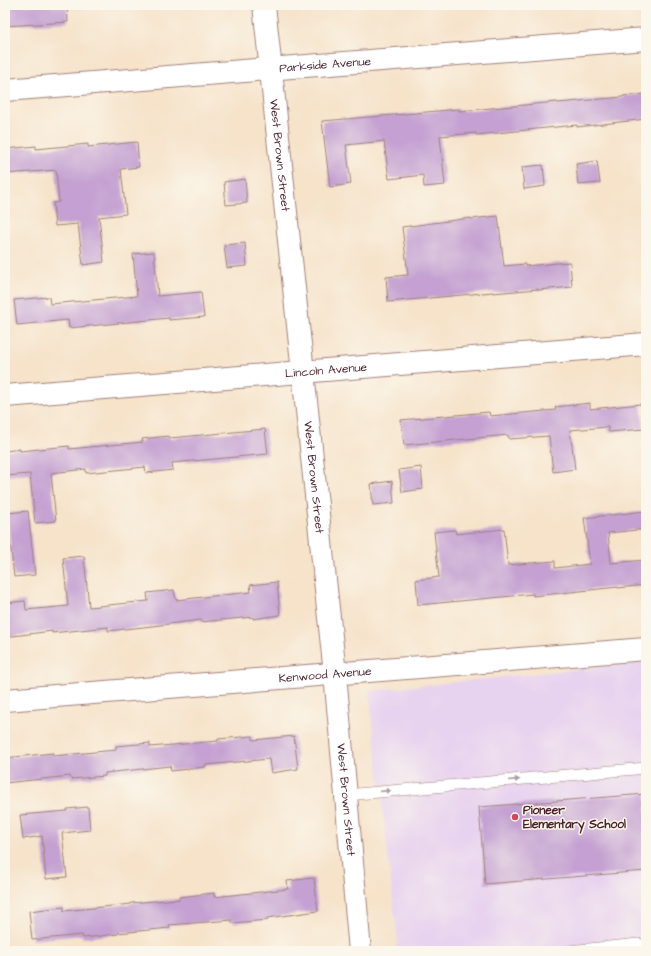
<svg xmlns="http://www.w3.org/2000/svg" width="651" height="956" font-family="'Architects Daughter',sans-serif">
  <style>
    .built { fill: #e7d2ef }
    .building { fill: #c4a1d2 }
    .lines { fill: none; stroke-linecap: round; stroke-linejoin: round }
    .lane-casing { stroke: #a0817a; stroke-width: 12 }
    .street-casing { stroke: #a0817a; stroke-width: 24 }
    .lane { stroke: #fff; stroke-width: 11 }
    .street { stroke: #fff; stroke-width: 22 }
    .oneway { fill: #ae9aa0 }
    .poi-dot { fill: #d1495b; stroke: #fbf7ec; stroke-width: 1.5 }
    .labels { text-anchor: middle; dominant-baseline: central; stroke-width: 3; stroke-linejoin: round; paint-order: stroke }
    .street-label { font-size: 12px; fill: #4a1f2b; stroke: #fbf7ec }
    .poi-label { font-size: 12px; font-weight: bold; fill: #4a1f2b; stroke: #fbf7ec; text-anchor: start }
  </style>
  <rect width="100%" height="100%" fill="#fbf7ec"/>
  <filter id="ink" filterUnits="userSpaceOnUse"><feTurbulence type="fractalNoise" baseFrequency=".025" numOctaves="2"/><feDisplacementMap in="SourceGraphic" scale="8" xChannelSelector="R" yChannelSelector="G"/><feConvolveMatrix kernelMatrix="1 2 1 2 8 2 1 2 1" color-interpolation-filters="sRGB"/></filter>
  <filter id="wash" filterUnits="userSpaceOnUse"><feTurbulence type="fractalNoise" baseFrequency=".012" numOctaves="4" result="noise"/><feDisplacementMap in="SourceGraphic" scale="16" xChannelSelector="R" yChannelSelector="G"/><feGaussianBlur stdDeviation="0.9" result="paint"/><feColorMatrix in="noise" values="0 0 0 0 0 0 0 0 0 0 0 0 0 0 0 0 0 1.4 0 .05"/><feComposite in="paint" operator="in"/></filter>
  <g filter="url(#wash)">
    <rect width="100%" height="100%" fill="#f6e3ca"/>
    <path class="built" d="M 646,662 L 646,951 L 391,951 L 398,943 L 369,691 Z"/>
    <g id="blocks">
      <path class="building" d="M 5,5 L 67,5 L 68,22 L 5,26 Z
        M 646,94 L 646,119 L 577,127 L 577,125 L 476,135 L 476,133 L 440,136 L 445,185 L 424,187 L 423,175 L 389,179 L 384,141 L 346,145 L 351,184 L 330,187 L 322,121 L 405,114 L 459,109 L 459,111 L 557,102 L 558,103 L 623,97 L 623,96 Z
        M 137,142 L 139,167 L 121,169 L 126,214 L 99,217 L 104,262 L 83,265 L 78,224 L 55,226 L 53,203 L 59,202 L 56,170 L 5,174 L 5,149 L 36,146 L 36,149 L 88,144 L 88,147 Z
        M 597,161 L 600,183 L 578,185 L 576,164 Z
        M 543,165 L 545,186 L 524,189 L 522,167 Z
        M 245,179 L 247,203 L 226,205 L 224,182 Z
        M 498,216 L 504,266 L 525,264 L 525,266 L 570,262 L 572,287 L 538,290 L 538,289 L 493,293 L 493,292 L 388,302 L 386,277 L 408,275 L 402,227 L 471,218 L 471,219 Z
        M 245,243 L 247,266 L 227,268 L 224,245 Z
        M 154,252 L 158,296 L 201,292 L 204,317 L 169,320 L 169,318 L 69,328 L 68,320 L 17,325 L 14,300 L 49,297 L 50,304 L 137,296 L 133,254 Z
        M 590,403 L 590,409 L 641,404 L 644,429 L 609,432 L 608,427 L 570,430 L 575,469 L 553,472 L 549,436 L 509,439 L 508,435 L 404,445 L 401,420 L 489,412 L 490,416 L 556,410 L 555,407 Z
        M 265,429 L 268,454 L 172,463 L 173,470 L 146,473 L 145,467 L 86,473 L 86,469 L 51,473 L 56,521 L 35,523 L 30,474 L 5,476 L 5,451 L 20,449 L 20,451 L 69,446 L 69,449 L 143,442 L 142,439 L 169,436 L 170,438 Z
        M 421,467 L 423,489 L 402,492 L 399,470 Z
        M 392,481 L 394,503 L 373,505 L 371,484 Z
        M 28,511 L 35,575 L 14,577 L 7,513 Z
        M 646,511 L 646,529 L 608,533 L 611,563 L 646,560 L 646,585 L 618,588 L 618,587 L 533,596 L 533,594 L 418,605 L 416,580 L 439,577 L 434,532 L 455,530 L 456,534 L 504,529 L 508,565 L 555,561 L 555,568 L 590,564 L 584,518 Z
        M 84,556 L 89,607 L 148,601 L 147,593 L 174,590 L 176,600 L 251,592 L 250,585 L 277,582 L 280,615 L 253,619 L 253,617 L 201,622 L 201,620 L 152,626 L 108,631 L 108,627 L 52,633 L 52,631 L 5,637 L 5,603 L 25,601 L 26,610 L 68,606 L 63,558 Z
        M 253,736 L 253,740 L 294,736 L 298,769 L 271,773 L 269,759 L 205,765 L 205,767 L 171,771 L 170,766 L 105,773 L 105,776 L 71,779 L 70,776 L 5,783 L 5,758 L 53,753 L 53,756 L 116,750 L 116,746 L 150,743 L 150,747 L 218,741 L 218,739 Z
        M 646,794 L 646,871 L 485,884 L 479,807 Z
        M 88,807 L 90,830 L 62,833 L 67,877 L 46,879 L 42,836 L 23,839 L 20,815 L 67,811 L 67,809 Z
        M 314,878 L 318,911 L 267,918 L 268,920 L 232,923 L 232,920 L 169,925 L 170,928 L 118,933 L 118,934 L 83,938 L 82,935 L 32,940 L 29,911 L 64,907 L 64,911 L 131,904 L 131,903 L 179,899 L 179,897 L 214,893 L 214,897 L 288,889 L 287,881 Z"/>
    </g>
  </g>
  <g filter="url(#ink)">
    <use href="#blocks" fill-opacity="0" stroke="#a0817a" stroke-width="1"/>
    <g class="lines">
      <g class="lane-casing">
        <path id="lane" d="M 346,795 L 646,768
          M 569,951 L 639,944"/>
      </g>
      <g class="street-casing">
        <g id="street">
          <path id="s1" d="M 264,5 L 335,674 L 360,951"/>
          <path id="s2" d="M 5,90 L 646,39"/>
          <path id="s3" d="M 5,396 L 646,344"/>
          <path id="s4" d="M 5,700 L 646,649"/>
        </g>
      </g>
      <use href="#lane" class="lane"/>
      <use href="#street" class="street"/>
    </g>
    <defs><path id="oneway-solid" d="M-6-.8H1V-3.2L6.5 0L1 3.2V.8H-6Z"/></defs>
    <g class="oneway">
      <use href="#oneway-solid" transform="translate(514 780) rotate(-5)"/>
      <use href="#oneway-solid" transform="translate(385 791) rotate(-5)"/>
    </g>
  </g>
  <circle class="poi-dot" cx="515" cy="817" r="4"/>
  <g class="labels">
    <g class="street-label">
      <text stroke="none"><textPath href="#s2" startOffset="321">Parkside Avenue</textPath></text>
      <text stroke="none"><textPath href="#s1" startOffset="151">West Brown Street</textPath></text>
      <text stroke="none"><textPath href="#s3" startOffset="322">Lincoln Avenue</textPath></text>
      <text stroke="none"><textPath href="#s1" startOffset="475">West Brown Street</textPath></text>
      <text stroke="none"><textPath href="#s4" startOffset="321">Kenwood Avenue</textPath></text>
      <text stroke="none"><textPath href="#s1" startOffset="799">West Brown Street</textPath></text>
    </g>
    <g class="poi-label">
      <text x="523" y="810">Pioneer<tspan x="523" dy="14">Elementary School</tspan></text>
    </g>
  </g>
  <rect width="651" height="956" fill="none" stroke="#fbf7ec" stroke-width="20"/>
</svg>
